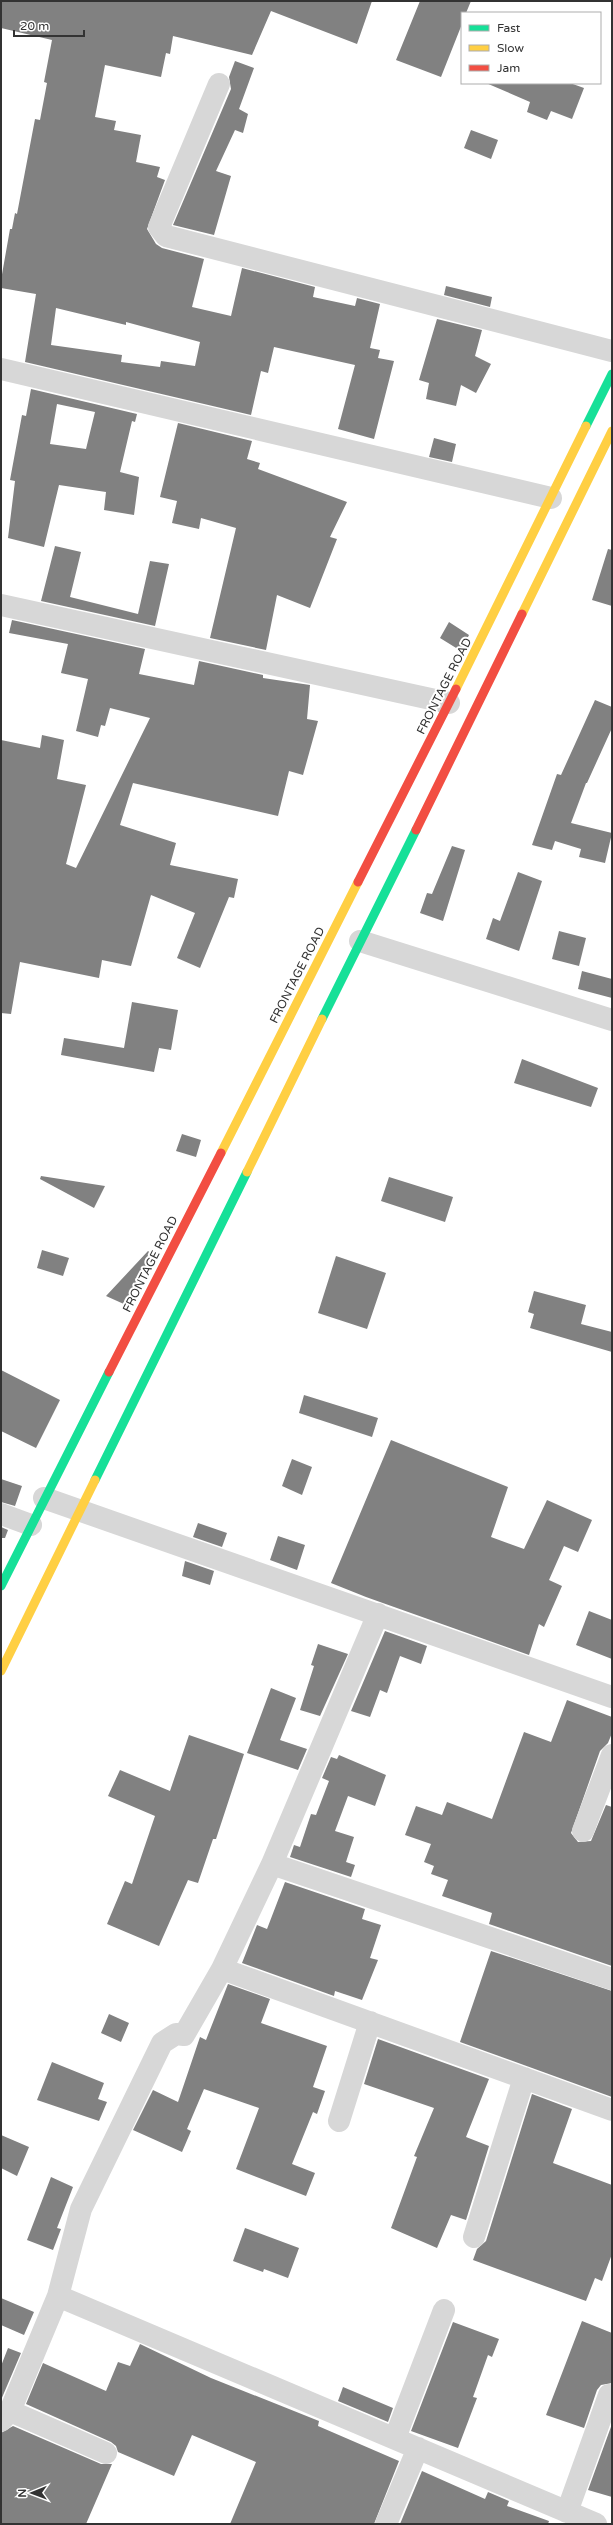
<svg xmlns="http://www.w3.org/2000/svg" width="613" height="2525" font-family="'Varela Round',sans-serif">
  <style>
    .building { fill: #818181; fill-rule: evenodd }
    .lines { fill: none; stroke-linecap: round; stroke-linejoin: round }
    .street { stroke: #d7d7d7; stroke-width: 22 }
    .fast { stroke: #16e098; stroke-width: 9 }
    .slow { stroke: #ffcf43; stroke-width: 9 }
    .jam { stroke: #f24e42; stroke-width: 9 }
    .labels { text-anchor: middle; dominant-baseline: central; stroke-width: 4; stroke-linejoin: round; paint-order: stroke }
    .street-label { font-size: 12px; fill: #333; stroke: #fff }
  </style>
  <rect width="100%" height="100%" fill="#fff"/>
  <path class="building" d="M 1,1 L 372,1 L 357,44 L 271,11 L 252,55 L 173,36 L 170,54 L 166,53 L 161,77 L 105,65 L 95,117 L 116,121 L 114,130 L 141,135 L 136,162 L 160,167 L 157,177 L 165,180 L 147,229 L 156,244 L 162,248 L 204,259 L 192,307 L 231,316 L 242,268 L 315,287 L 313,297 L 355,306 L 357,298 L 380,304 L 370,348 L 380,350 L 378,358 L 394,361 L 374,439 L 338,429 L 355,365 L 274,347 L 268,373 L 261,371 L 251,415 L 25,362 L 36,294 L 1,288 L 1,280 L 10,229 L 12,229 L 15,213 L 17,214 L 35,119 L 40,120 L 47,83 L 44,82 L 52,40 L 1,28 ZM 56,308 L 126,325 L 126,322 L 200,342 L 195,366 L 161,361 L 160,367 L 121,362 L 122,355 L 51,345 Z
    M 420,1 L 471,1 L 466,13 L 462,13 L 462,24 L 441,77 L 396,60 Z
    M 235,61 L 254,68 L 239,109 L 248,114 L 243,133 L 235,130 L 216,171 L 231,176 L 214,235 L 173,225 L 231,89 L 229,77 Z
    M 486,83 L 570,83 L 584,88 L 572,119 L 551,111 L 547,120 L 527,112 L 530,102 Z
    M 471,130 L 498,140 L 491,159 L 464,148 Z
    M 446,286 L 492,297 L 490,307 L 444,295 Z
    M 437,319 L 482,330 L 475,356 L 491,364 L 476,393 L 461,385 L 456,406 L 426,399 L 429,383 L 419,380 Z
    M 31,389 L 137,414 L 135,422 L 132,421 L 120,472 L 139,477 L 134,515 L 104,510 L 106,492 L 59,485 L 44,547 L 8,538 L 15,481 L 10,480 L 22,415 L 26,416 ZM 57,404 L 95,412 L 86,449 L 50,444 Z
    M 178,423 L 252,441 L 247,459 L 260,463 L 258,469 L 347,502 L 330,537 L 337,539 L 310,608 L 277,595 L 266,650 L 210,638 L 236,528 L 201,518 L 199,529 L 172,523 L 177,501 L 160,497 Z
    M 434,438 L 456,444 L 452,462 L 429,457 Z
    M 55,546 L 81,552 L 70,597 L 138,614 L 150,561 L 169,564 L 155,626 L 41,601 Z
    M 608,549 L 612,550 L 612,606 L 592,600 Z
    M 12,620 L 145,649 L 139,674 L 194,685 L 199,661 L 263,675 L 263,678 L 310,685 L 307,719 L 318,721 L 303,775 L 289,771 L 278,816 L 133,783 L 120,825 L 176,843 L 170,865 L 238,879 L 234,898 L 229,897 L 200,968 L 177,958 L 195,913 L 151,895 L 131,966 L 102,960 L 99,978 L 20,962 L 11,1014 L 1,1013 L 1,740 L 40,748 L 42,735 L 64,740 L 57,779 L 86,785 L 66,864 L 76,868 L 150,718 L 110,708 L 105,726 L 101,725 L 98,737 L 76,731 L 88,679 L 61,673 L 68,644 L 9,633 Z
    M 449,622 L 469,635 L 461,651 L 440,638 Z
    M 595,700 L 612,707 L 612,728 L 587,783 L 586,783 L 571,823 L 612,833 L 605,863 L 579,857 L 581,849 L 555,841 L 552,850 L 532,845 L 557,774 L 561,775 Z
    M 452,846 L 465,850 L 443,921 L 420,913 L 427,893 L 432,894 Z
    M 518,872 L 542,881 L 519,951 L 486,939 L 493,918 L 500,921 Z
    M 559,931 L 586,938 L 579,966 L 552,959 Z
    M 582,971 L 612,979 L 612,998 L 578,989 Z
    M 132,1002 L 178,1010 L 171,1050 L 159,1048 L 154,1072 L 61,1055 L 64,1038 L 124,1048 Z
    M 522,1059 L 598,1088 L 591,1107 L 514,1083 Z
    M 182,1134 L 201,1140 L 196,1157 L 176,1151 Z
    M 41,1176 L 105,1186 L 94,1208 L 40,1179 Z
    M 389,1177 L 453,1197 L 445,1222 L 381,1201 Z
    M 42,1250 L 69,1258 L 63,1276 L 37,1268 Z
    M 148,1251 L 152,1254 L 126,1305 L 106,1296 Z
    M 336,1256 L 386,1273 L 367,1329 L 318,1313 Z
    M 534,1291 L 586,1305 L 581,1324 L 612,1332 L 612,1352 L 530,1328 L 534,1314 L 528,1312 Z
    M 1,1370 L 60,1400 L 36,1448 L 1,1431 Z
    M 304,1395 L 378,1418 L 372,1437 L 299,1413 Z
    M 391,1440 L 508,1487 L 491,1537 L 524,1549 L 547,1500 L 592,1520 L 578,1552 L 564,1546 L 549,1580 L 562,1586 L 544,1627 L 539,1624 L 529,1655 L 366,1597 L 331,1583 Z
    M 292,1459 L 312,1467 L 302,1495 L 282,1486 Z
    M 1,1479 L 22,1486 L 15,1506 L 1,1502 Z
    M 198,1523 L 227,1533 L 222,1547 L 193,1537 Z
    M 1,1527 L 8,1530 L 5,1538 L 1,1538 Z
    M 278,1536 L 305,1545 L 297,1570 L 270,1560 Z
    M 185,1561 L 214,1571 L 210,1585 L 182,1576 Z
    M 589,1611 L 612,1620 L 612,1659 L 576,1645 Z
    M 385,1631 L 427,1646 L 421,1664 L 400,1656 L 387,1693 L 380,1690 L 370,1717 L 351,1711 Z
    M 318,1644 L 348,1654 L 320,1716 L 300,1710 L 314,1666 L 311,1665 Z
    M 271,1688 L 296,1698 L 280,1740 L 307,1749 L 298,1770 L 247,1753 Z
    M 567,1700 L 612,1717 L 612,1733 L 608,1743 L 600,1751 L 571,1833 L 578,1842 L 591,1841 L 606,1805 L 612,1807 L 612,1966 L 489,1924 L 492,1913 L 442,1896 L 448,1880 L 431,1874 L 434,1866 L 424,1862 L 431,1844 L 405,1835 L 416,1806 L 442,1815 L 447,1802 L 492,1819 L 524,1732 L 551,1742 Z
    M 189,1735 L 244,1754 L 216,1839 L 213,1839 L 198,1883 L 188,1880 L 159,1946 L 107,1924 L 125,1881 L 132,1884 L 155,1816 L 108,1796 L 120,1770 L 170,1791 Z
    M 339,1755 L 386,1775 L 375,1806 L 348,1796 L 335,1831 L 354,1837 L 346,1862 L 355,1865 L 351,1877 L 290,1857 L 294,1845 L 300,1847 L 311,1814 L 316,1815 L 329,1781 L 322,1778 L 331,1757 L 337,1759 Z
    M 285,1882 L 365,1909 L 362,1919 L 381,1925 L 370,1958 L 378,1960 L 362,2000 L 335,1991 L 334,1996 L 242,1963 L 257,1925 L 267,1929 Z
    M 491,1951 L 612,1991 L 612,2097 L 460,2042 Z
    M 228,1984 L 270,1999 L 261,2023 L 327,2046 L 313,2087 L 325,2091 L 317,2114 L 313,2112 L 292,2164 L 315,2173 L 306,2196 L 236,2169 L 259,2108 L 204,2089 L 187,2129 L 191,2131 L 182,2152 L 133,2130 L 153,2090 L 178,2102 L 200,2037 L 206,2040 Z
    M 109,2014 L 129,2023 L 121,2042 L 101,2033 Z
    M 378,2039 L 489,2079 L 466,2137 L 489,2146 L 466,2220 L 451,2215 L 437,2248 L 391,2228 L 417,2157 L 414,2156 L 434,2108 L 364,2084 Z
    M 52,2062 L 104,2083 L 98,2099 L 107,2102 L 99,2121 L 37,2100 Z
    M 532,2094 L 572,2109 L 553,2163 L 612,2185 L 612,2254 L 602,2281 L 595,2278 L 586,2301 L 473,2260 L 477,2249 L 486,2241 Z
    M 1,2135 L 29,2147 L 17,2176 L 1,2168 Z
    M 51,2177 L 73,2187 L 57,2228 L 61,2229 L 53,2250 L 27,2240 Z
    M 245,2228 L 299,2248 L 288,2278 L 264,2269 L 263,2272 L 233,2261 Z
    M 1,2298 L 34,2312 L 24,2335 L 1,2325 Z
    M 582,2321 L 612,2333 L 612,2383 L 601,2385 L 597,2390 L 584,2428 L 546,2415 Z
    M 453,2322 L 499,2339 L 492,2357 L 488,2355 L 473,2397 L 477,2398 L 458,2448 L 411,2431 Z
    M 140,2344 L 211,2378 L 319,2421 L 318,2426 L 399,2461 L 374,2524 L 230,2524 L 256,2462 L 192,2435 L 174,2476 L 118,2452 L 116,2446 L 111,2442 L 26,2404 L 43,2363 L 106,2391 L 118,2362 L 130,2366 Z
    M 8,2348 L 21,2353 L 1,2400 L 1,2366 Z
    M 343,2387 L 393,2408 L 388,2422 L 338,2401 Z
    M 612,2424 L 612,2497 L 588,2490 Z
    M 13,2426 L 101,2464 L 112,2464 L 86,2524 L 1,2524 L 1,2433 Z
    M 422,2471 L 485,2499 L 488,2492 L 509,2501 L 507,2506 L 549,2521 L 548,2524 L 400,2524 Z"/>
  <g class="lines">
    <path class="street" d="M 219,84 L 159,227 L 166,236 L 612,351
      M 1,369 L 551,498
      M 1,605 L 449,703
      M 360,941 L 612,1020
      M 44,1498 L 612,1697
      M 1,1514 L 31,1525
      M 583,1831 L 612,1755
      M 272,1864 L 612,1979
      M 222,1969 L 612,2110
      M 339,2121 L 370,2022
      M 474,2237 L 524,2078
      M 58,2296 L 596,2524
      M 10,2411 L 106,2453
      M 1,2421 L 10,2411 L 58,2296 L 81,2209 L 162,2043 L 176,2034 L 184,2035 L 222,1969 L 272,1864 L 378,1614
      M 395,2438 L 444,2310
      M 567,2512 L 609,2395
      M 386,2524 L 418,2448"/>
    <path class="fast" d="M 586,426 L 612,374
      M 322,1019 L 416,830
      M 95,1480 L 247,1172
      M 1,1586 L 109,1372"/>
    <path class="slow" d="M 522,614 L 612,431
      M 456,689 L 586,426
      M 221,1153 L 358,882
      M 247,1172 L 322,1019
      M 1,1671 L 95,1480"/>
    <path class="jam" d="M 416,830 L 522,614
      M 358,882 L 456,689
      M 109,1372 L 221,1153"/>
  </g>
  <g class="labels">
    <g class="street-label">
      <text transform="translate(444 686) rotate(-63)">FRONTAGE ROAD</text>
      <text transform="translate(297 975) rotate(-63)">FRONTAGE ROAD</text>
      <text transform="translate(150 1264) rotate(-63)">FRONTAGE ROAD</text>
    </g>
  </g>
  <rect width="613" height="2525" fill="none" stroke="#333333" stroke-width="4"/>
  <rect x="461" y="12" width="140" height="72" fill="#ffffff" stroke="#adadad"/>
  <rect x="469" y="25" width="20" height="6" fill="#16e098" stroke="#adadad"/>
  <text x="497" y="32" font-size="12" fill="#333333">Fast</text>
  <rect x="469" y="45" width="20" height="6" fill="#ffcf43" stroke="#adadad"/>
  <text x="497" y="52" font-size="12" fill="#333333">Slow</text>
  <rect x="469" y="65" width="20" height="6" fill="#f24e42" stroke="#adadad"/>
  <text x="497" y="72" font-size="12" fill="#333333">Jam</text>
  <g transform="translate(32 2493) rotate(269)" stroke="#ffffff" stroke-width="3" paint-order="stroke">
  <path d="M0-3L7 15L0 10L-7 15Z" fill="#333333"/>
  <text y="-6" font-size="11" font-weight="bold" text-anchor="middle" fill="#333333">N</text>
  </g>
  <path d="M14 30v6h70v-6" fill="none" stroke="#333333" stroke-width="2"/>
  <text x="20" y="30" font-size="12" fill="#333333" stroke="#ffffff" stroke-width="3" paint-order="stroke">20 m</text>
</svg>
